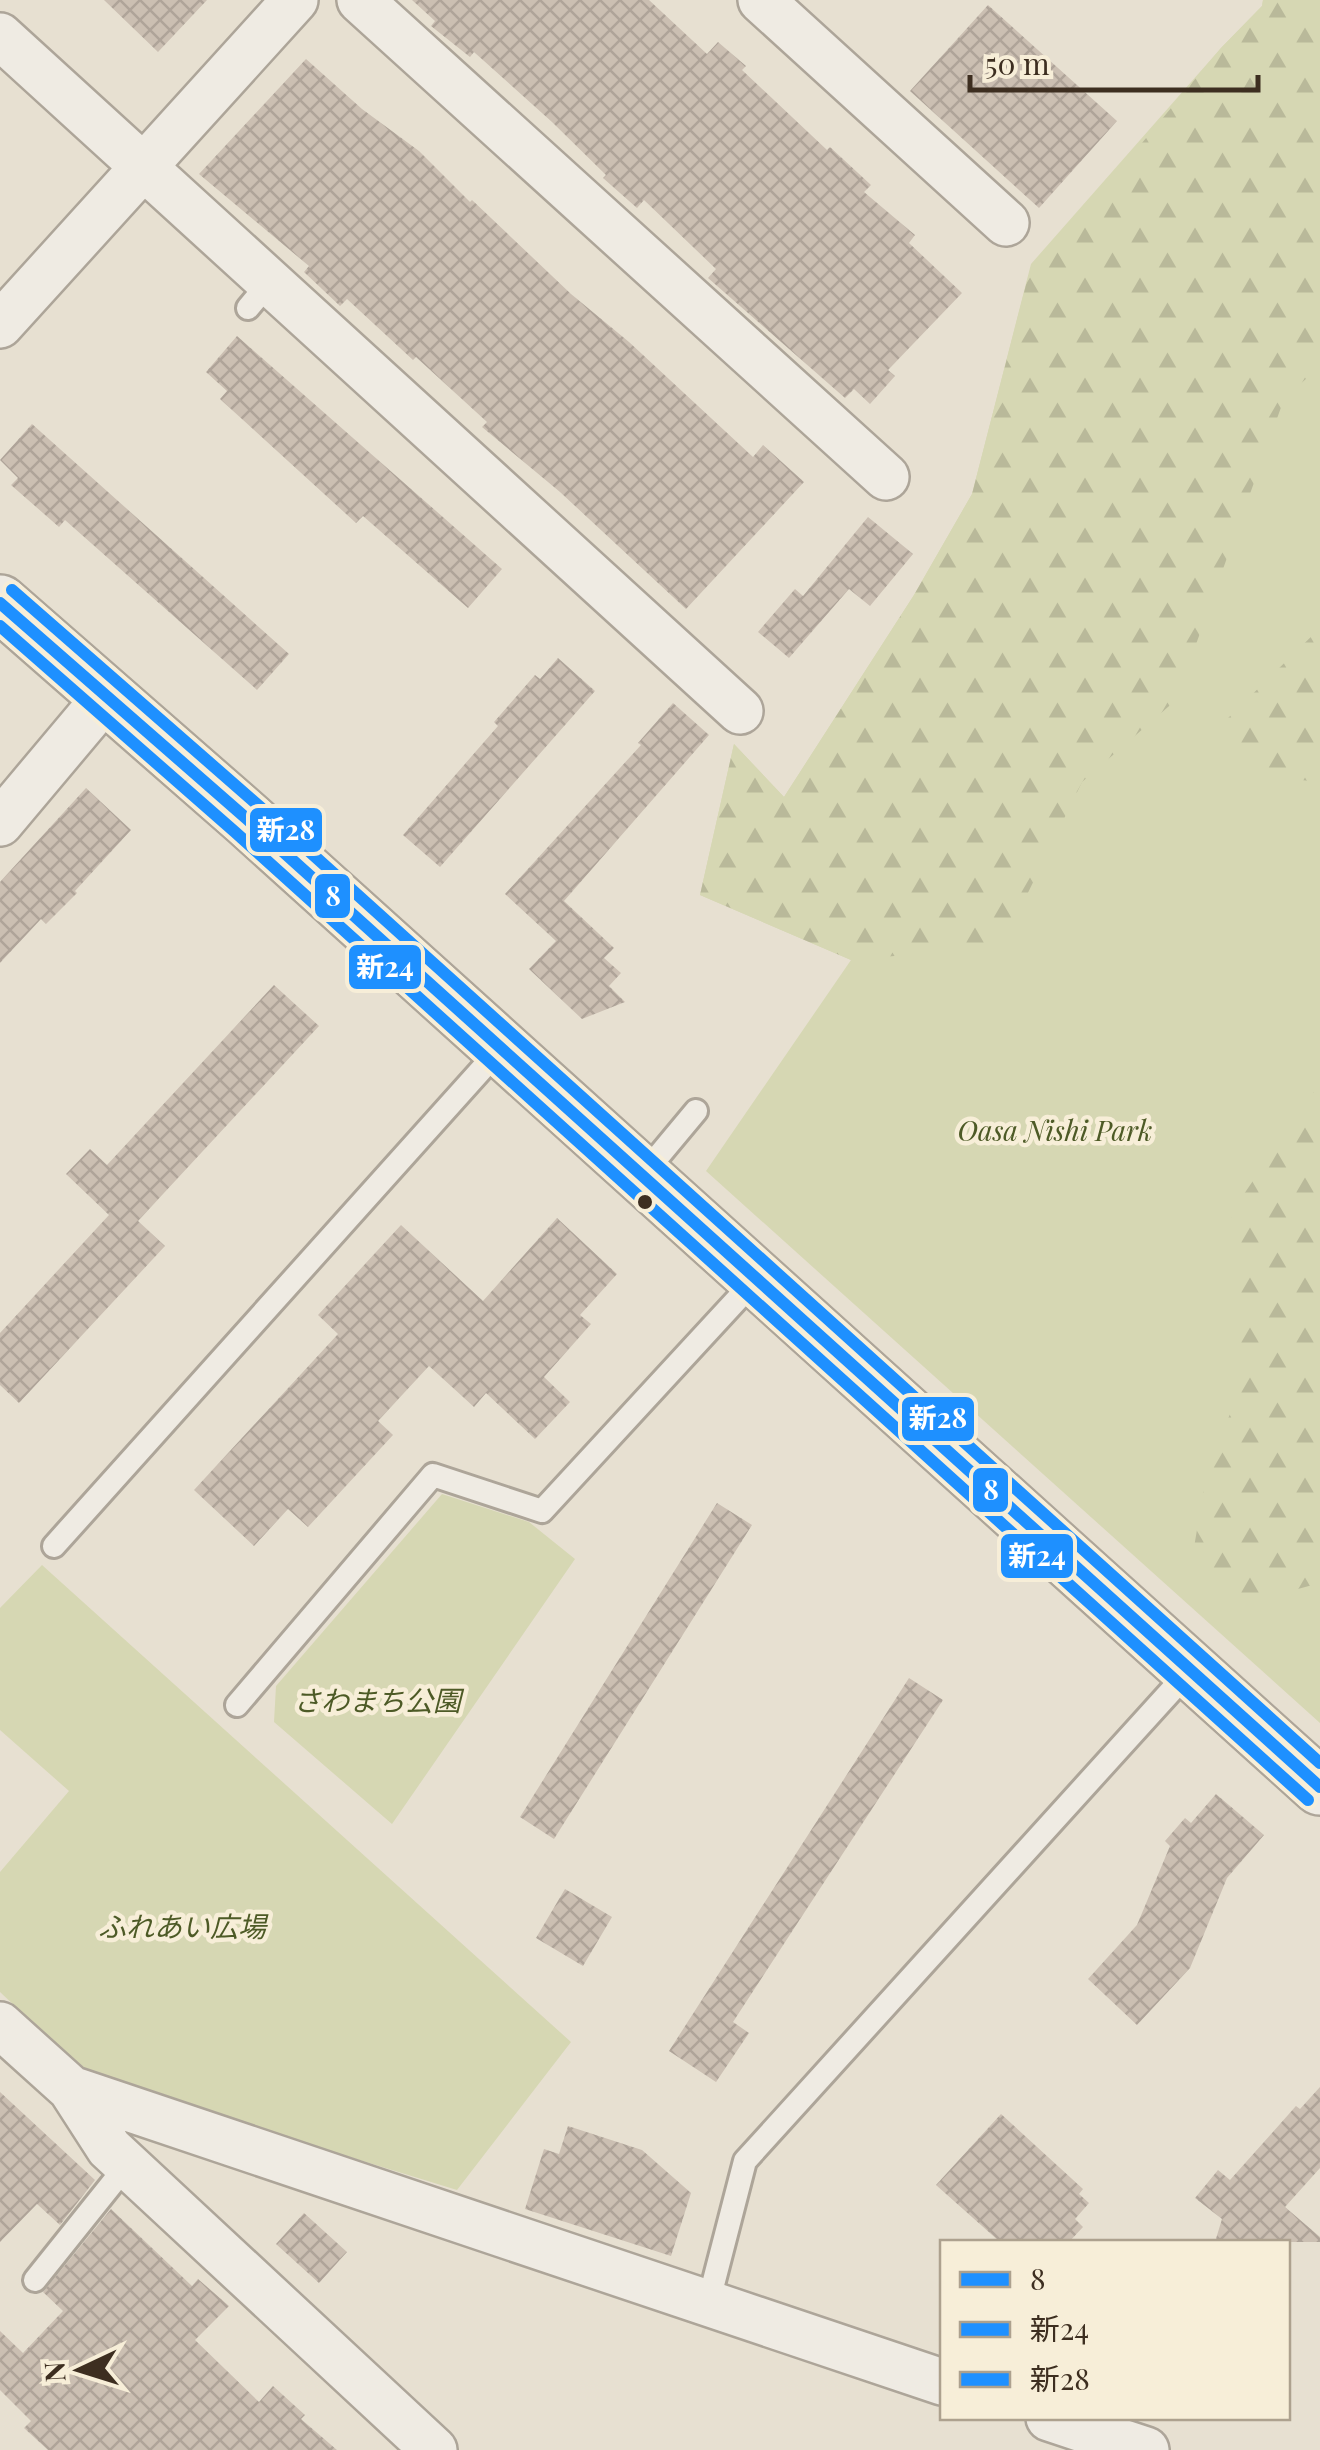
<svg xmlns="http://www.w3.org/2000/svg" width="1320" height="2450" font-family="'Playfair Display','Noto Sans JP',serif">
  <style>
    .green { fill: #d6d7b3 }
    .forest { fill: url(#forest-firs) }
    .building { fill: url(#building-cross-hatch) }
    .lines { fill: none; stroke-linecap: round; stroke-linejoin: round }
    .service-casing { stroke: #ada599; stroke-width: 28 }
    .minor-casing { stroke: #ada599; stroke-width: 50 }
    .tertiary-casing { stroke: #ada599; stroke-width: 60 }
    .service { stroke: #efebe3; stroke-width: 22 }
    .minor { stroke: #efebe3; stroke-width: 45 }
    .tertiary { stroke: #efebe3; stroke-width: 55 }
    .bus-1-casing { stroke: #f7eed8; stroke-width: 20 }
    .bus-2-casing { stroke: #f7eed8; stroke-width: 20 }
    .bus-3-casing { stroke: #f7eed8; stroke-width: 20 }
    .bus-1 { stroke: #1e90ff; stroke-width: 12 }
    .bus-2 { stroke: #1e90ff; stroke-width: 12 }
    .bus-3 { stroke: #1e90ff; stroke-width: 12 }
    .bus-dot { fill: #3d2e20; stroke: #f7eed8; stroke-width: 4 }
    .labels { text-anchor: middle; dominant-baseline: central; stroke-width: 9; stroke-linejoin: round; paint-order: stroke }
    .park-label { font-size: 28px; font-style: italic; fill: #4d5a26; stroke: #f7eed8 }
    .line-badge { stroke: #f7eed8; stroke-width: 4 }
    .badge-label { font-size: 28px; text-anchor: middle; font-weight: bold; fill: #fff }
  </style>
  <defs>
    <pattern id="forest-firs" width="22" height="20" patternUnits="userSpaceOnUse" patternTransform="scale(2.5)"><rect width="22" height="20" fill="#d6d7b3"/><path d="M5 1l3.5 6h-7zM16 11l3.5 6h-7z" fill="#b9b99a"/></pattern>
    <pattern id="building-cross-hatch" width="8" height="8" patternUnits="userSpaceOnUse" patternTransform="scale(2.5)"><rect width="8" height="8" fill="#cbbfb2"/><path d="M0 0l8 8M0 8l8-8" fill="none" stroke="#afa499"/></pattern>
  </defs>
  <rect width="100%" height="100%" fill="#e7e0d1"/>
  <path class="green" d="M 1263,0 L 1320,0 L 1320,1723 L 706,1171 L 851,960 L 700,895 L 734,744 L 784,797 L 914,595 L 972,494 L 1031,264 L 1221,48 L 1262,6 Z
    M 442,1494 L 529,1522 L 575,1559 L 392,1824 L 274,1722 L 276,1686 Z
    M 42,1565 L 571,2042 L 457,2190 L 90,2077 L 0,1992 L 0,1872 L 69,1791 L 0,1730 L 0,1608 Z"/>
  <path class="forest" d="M 1263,0 L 1320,0 L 1320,366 L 1284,399 L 1176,700 L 1082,782 L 1002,946 L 851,960 L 700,895 L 734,744 L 784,797 L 914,595 L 972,494 L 1027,281 L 1221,48 L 1262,6 Z
    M 1320,628 L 1320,782 L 1262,776 L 1226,720 Z
    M 1320,1083 L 1320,1583 L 1235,1606 L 1190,1571 L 1208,1465 L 1240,1391 L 1231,1213 Z"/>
  <path class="building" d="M 104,0 L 207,0 L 158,52 Z
    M 412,0 L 649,0 L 707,54 L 718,42 L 746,66 L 742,70 L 827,150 L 830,147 L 871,185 L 864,192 L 915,235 L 909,243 L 962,293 L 888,370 L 895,376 L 870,404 L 854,389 L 845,398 L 708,278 L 716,269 L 644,200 L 637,208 L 603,178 L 606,175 L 552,122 L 474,52 L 470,57 L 431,26 L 435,21 Z
    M 988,5 L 1117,121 L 1039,208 L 910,91 Z
    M 306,59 L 362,109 L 419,151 L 470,202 L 472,200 L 571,294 L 629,342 L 753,457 L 763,445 L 804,482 L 686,609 L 560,492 L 482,427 L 487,422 L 416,357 L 413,360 L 347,299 L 340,306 L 304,272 L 309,266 L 199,174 Z
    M 237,336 L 502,569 L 468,608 L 363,516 L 356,523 L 220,399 L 227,391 L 206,372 Z
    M 32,424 L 289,654 L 257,690 L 65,520 L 59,527 L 11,485 L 18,478 L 0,460 Z
    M 868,517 L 913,554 L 870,606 L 849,589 L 789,658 L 758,632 L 795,589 L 803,596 Z
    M 558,658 L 595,691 L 440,867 L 403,835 L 498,726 L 494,722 L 535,675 L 540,679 Z
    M 673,703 L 709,735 L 564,901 L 614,948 L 604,958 L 621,973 L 609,986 L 625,1002 L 582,1019 L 529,969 L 556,941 L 505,894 L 641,745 L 638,743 Z
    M 86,788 L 131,830 L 75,891 L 77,893 L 46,924 L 41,919 L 0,963 L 0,882 Z
    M 274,985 L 319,1026 L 138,1221 L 165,1246 L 19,1403 L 0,1385 L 0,1333 L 109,1215 L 66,1174 L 90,1149 L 107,1165 Z
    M 557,1218 L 617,1274 L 580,1315 L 591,1324 L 544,1377 L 570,1402 L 535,1439 L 486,1393 L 474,1407 L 429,1366 L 378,1421 L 393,1435 L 308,1527 L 288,1509 L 254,1546 L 194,1490 L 338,1334 L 318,1315 L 401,1225 L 483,1301 Z
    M 717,1503 L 752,1525 L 554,1839 L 520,1817 Z
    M 909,1678 L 943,1700 L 733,2022 L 749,2033 L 716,2082 L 669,2051 Z
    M 1216,1794 L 1264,1835 L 1227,1878 L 1190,1968 L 1137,2025 L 1088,1979 L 1137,1925 L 1170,1846 L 1165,1841 L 1185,1818 L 1191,1823 Z
    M 565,1889 L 612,1917 L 583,1966 L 536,1938 Z
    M 1320,2087 L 1320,2168 L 1285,2207 L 1320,2237 L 1320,2242 L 1215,2242 L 1222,2219 L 1195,2198 L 1218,2170 L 1230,2180 L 1296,2106 L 1300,2109 Z
    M 0,2092 L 95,2180 L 60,2225 L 37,2204 L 0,2242 Z
    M 1001,2114 L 1083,2189 L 1079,2194 L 1089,2203 L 1075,2219 L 1083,2227 L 1069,2242 L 1000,2242 L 936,2185 Z
    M 568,2126 L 642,2150 L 691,2193 L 671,2256 L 525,2209 L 544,2149 L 559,2154 Z
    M 111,2209 L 192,2286 L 198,2279 L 229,2306 L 195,2340 L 259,2402 L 273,2386 L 305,2415 L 301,2419 L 337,2450 L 48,2450 L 24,2428 L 31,2421 L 0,2390 L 0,2331 L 23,2353 L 63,2311 L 43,2292 Z
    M 304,2213 L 347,2252 L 319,2283 L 276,2244 Z"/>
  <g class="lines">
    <g class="service-casing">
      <path id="service" d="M 248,308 L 269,283
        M 641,1177 L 696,1111
        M 54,1546 L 499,1050
        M 237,1705 L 433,1475 L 542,1511 L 756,1279
        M 35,2280 L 127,2165
        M 708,2304 L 745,2161 L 1191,1669"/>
    </g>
    <g class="minor-casing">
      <path id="minor" d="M 360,0 L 886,477
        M 761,0 L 1006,223
        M 0,36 L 740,711
        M 0,325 L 295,0
        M 0,823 L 105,698
        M 0,2025 L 71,2089 L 942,2382
        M 71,2089 L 109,2148 L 434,2450
        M 1049,2418 L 1146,2450"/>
    </g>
    <g class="tertiary-casing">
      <path id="tertiary" d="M 0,603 L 247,819 L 1320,1787"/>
    </g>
    <use href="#service" class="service"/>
    <use href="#minor" class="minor"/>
    <use href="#tertiary" class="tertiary"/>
    <g class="bus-1-casing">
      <path id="bus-1" d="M 0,603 L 247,819 L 1320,1787"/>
    </g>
    <g class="bus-2-casing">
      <path id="bus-2" d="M 0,626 L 235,832 L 1308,1800"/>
    </g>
    <g class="bus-3-casing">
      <path id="bus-3" d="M 12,590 L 259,806 L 1320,1763"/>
    </g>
    <use href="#bus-1" class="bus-1"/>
    <use href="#bus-2" class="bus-2"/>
    <use href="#bus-3" class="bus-3"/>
  </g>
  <circle class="bus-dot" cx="645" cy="1202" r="9"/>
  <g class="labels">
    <g class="park-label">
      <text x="1055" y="1129">Oasa Nishi Park</text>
      <text x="377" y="1699">さわまち公園</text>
      <text x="182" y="1925">ふれあい広場</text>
    </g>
  </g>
  <g class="line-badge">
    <rect x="248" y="806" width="76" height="48" rx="10" fill="#1e90ff"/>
    <rect x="313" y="872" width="39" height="48" rx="10" fill="#1e90ff"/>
    <rect x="347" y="943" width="76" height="48" rx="10" fill="#1e90ff"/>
    <rect x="900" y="1395" width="76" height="48" rx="10" fill="#1e90ff"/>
    <rect x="971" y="1466" width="39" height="48" rx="10" fill="#1e90ff"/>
    <rect x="999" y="1532" width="76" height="48" rx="10" fill="#1e90ff"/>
  </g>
  <g class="badge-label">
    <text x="286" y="840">新28</text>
    <text x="333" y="906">8</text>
    <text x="385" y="977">新24</text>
    <text x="938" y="1428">新28</text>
    <text x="991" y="1500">8</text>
    <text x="1037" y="1566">新24</text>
  </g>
  <rect x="940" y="2240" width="350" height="180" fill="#f7eed8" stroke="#ada18e" stroke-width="2.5"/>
  <rect x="960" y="2272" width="50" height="15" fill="#1e90ff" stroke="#ada18e" stroke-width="2.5"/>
  <text x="1030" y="2290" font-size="30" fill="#3d2e20">8</text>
  <rect x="960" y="2322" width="50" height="15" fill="#1e90ff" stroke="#ada18e" stroke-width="2.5"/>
  <text x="1030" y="2340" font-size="30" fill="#3d2e20">新24</text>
  <rect x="960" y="2372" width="50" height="15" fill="#1e90ff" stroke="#ada18e" stroke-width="2.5"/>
  <text x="1030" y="2390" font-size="30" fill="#3d2e20">新28</text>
  <g transform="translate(80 2370) rotate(266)" stroke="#f7eed8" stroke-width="8" paint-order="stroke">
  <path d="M0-8L18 38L0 25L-18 38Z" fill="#3d2e20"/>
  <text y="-15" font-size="28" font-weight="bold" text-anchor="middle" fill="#3d2e20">N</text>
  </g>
  <path d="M970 75v15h288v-15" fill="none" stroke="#3d2e20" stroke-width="5"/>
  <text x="985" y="75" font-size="30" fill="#3d2e20" stroke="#f7eed8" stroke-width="8" paint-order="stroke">50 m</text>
</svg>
